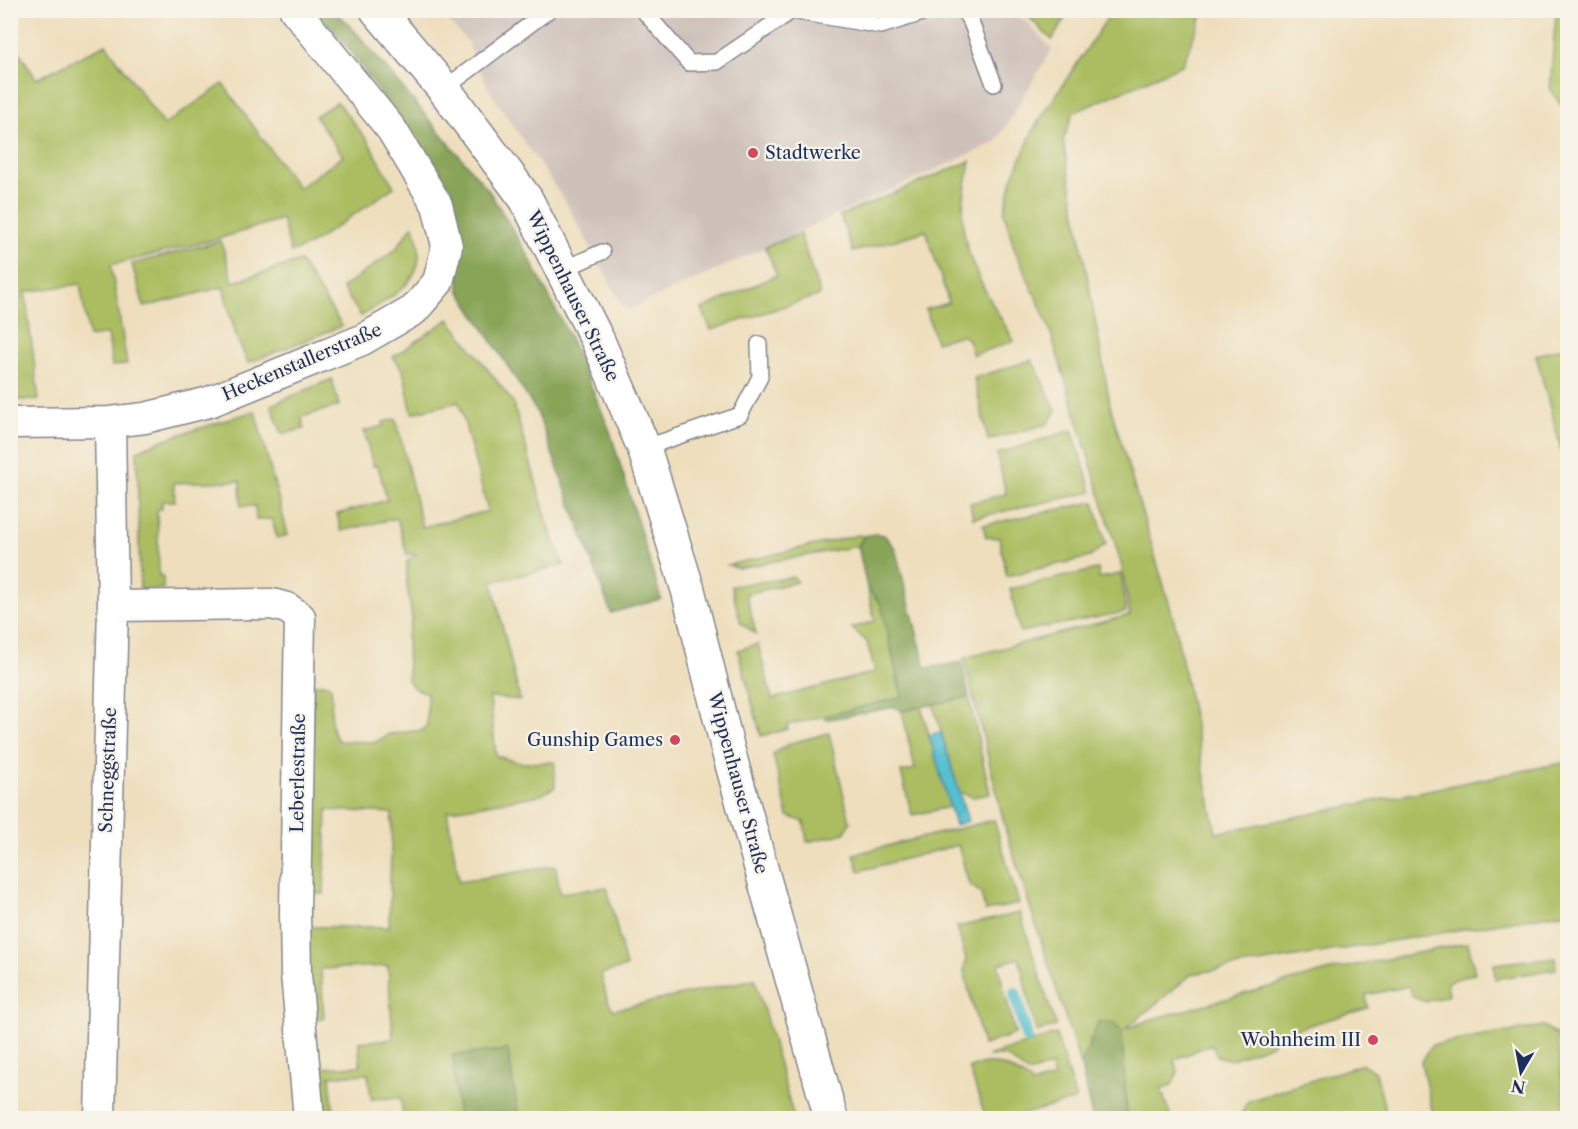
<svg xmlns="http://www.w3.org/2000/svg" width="1578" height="1129" font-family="'Libre Caslon Text',serif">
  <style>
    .industrial { fill: #cec1b9 }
    .green { fill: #abbd60; stroke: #63765f; stroke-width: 1.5 }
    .forest { fill: #88a456; stroke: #526a5a; stroke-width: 1.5 }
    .water { fill: #55bfd0; stroke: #387797; stroke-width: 1.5 }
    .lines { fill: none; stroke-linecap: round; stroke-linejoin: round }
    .stream { stroke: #55bfd0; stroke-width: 12 }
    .service-casing { stroke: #84868d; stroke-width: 18 }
    .minor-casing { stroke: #84868d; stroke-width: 33 }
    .tertiary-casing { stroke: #84868d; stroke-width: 36 }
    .service { stroke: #fff; stroke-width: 15 }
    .minor { stroke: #fff; stroke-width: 30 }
    .tertiary { stroke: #fff; stroke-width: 33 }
    .poi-dot { fill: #d1495b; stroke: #f7f3e8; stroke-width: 2 }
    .labels { text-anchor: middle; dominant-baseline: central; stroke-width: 4.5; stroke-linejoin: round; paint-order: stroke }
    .poi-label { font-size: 18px; fill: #1b2f5e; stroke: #f7f3e8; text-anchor: end }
    .street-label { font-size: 18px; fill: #1b2f5e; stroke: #f7f3e8 }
  </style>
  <rect width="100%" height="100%" fill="#f7f3e8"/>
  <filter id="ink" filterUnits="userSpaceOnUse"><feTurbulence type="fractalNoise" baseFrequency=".0167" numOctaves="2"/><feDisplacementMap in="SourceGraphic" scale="12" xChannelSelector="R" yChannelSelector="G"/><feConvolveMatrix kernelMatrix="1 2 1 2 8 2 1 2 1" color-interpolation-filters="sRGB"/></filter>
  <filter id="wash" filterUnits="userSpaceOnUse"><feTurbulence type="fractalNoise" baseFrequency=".008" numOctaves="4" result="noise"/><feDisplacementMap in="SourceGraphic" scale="24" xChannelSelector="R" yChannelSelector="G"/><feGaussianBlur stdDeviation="1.35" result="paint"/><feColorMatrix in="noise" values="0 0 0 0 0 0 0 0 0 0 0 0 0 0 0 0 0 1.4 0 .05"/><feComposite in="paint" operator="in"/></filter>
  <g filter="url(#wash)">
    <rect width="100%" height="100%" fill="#eedebc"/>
    <path class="industrial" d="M 439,11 L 1015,11 L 1052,49 L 996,142 L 626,311 L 566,203 L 489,90 L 467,41 Z"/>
    <path class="green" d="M 1023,11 L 1069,11 L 1052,40 Z
      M 1112,11 L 1204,11 L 1182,65 L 1073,113 L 1063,141 L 1111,409 L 1174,620 L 1216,833 L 1567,762 L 1567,912 L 1192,974 L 1124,1030 L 1149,1020 L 1331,970 L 1468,943 L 1475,973 L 1447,982 L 1449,995 L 1426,1002 L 1412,997 L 1409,986 L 1366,995 L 1368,1008 L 1272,1036 L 1273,1044 L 1230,1060 L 1217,1056 L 1212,1044 L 1174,1060 L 1178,1072 L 1172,1085 L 1161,1089 L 1171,1118 L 1127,1118 L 1124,1101 L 1098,1022 L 1081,1066 L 1006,831 L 964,658 L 1130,615 L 1121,563 L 1048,324 L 1014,248 L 1004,212 L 1012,179 L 1034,128 Z
      M 1556,11 L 1567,11 L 1567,112 L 1550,90 Z
      M 11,39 L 36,79 L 106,44 L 164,125 L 223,84 L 298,188 L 343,156 L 315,116 L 337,102 L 368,141 L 394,187 L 311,244 L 291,253 L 282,219 L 221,238 L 111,265 L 127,364 L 112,366 L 108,334 L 89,337 L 80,284 L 25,292 L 39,400 L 17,400 L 10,348 Z
      M 970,161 C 968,176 964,192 963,207 C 959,256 991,300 1014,341 L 973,355 L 968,340 L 962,335 L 936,342 L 926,309 L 949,303 L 926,231 L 853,252 L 840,216 Z
      M 413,225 C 434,277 399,292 361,316 L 342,288 L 395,250 Z
      M 800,234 L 820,295 L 711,330 L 702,309 L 777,275 L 765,247 Z
      M 221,241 L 233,282 L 300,261 L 342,326 L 248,363 L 236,336 L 223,287 L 144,307 L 132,264 Z
      M 449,319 L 513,402 L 548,524 L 564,565 L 492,582 L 520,700 L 490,697 L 496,756 L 522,763 L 555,762 L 555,787 L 541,795 L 447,811 L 459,882 L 553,866 L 556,867 L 560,893 L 607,887 L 626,967 L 601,974 L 607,999 L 613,1010 L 755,979 L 794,1118 L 519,1118 L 507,1050 L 453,1056 L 458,1118 L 403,1118 L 401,1098 L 371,1099 L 368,1074 L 330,1076 L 334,1118 L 319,1118 L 318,1068 L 360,1066 L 359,1042 L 393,1039 L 388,966 L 321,969 L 324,1019 L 311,1020 L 304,927 L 389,927 L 392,813 L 327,810 L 324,894 L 305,893 L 313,684 L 327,684 L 331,687 C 334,703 326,730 339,741 L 376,742 L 389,734 L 423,730 L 427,725 L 427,693 L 414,688 L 408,681 L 407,636 L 412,619 L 407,585 L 407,561 L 417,553 L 407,555 L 397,518 L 341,531 L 337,514 L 387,500 L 378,466 L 373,466 L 364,431 L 384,426 L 383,422 L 396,419 L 422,527 L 488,511 L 459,402 L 412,413 L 403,370 L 393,357 Z
      M 1567,346 L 1568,346 L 1567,472 L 1536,355 Z
      M 1032,360 L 1056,410 L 1048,424 L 988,440 L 974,378 Z
      M 332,379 L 339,406 L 302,417 L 304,429 L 282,434 L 271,405 Z
      M 255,411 L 288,535 L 277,538 L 272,519 L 256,520 L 255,506 L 241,506 L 240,481 L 174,483 L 175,501 L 162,501 L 162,509 L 157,509 L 159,576 L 163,576 L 163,589 L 140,589 L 137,451 L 162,440 Z
      M 1072,430 L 1092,492 L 973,518 L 970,503 L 1006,494 L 997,454 Z
      M 1094,502 L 1106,544 L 1090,557 L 1007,576 L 999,538 L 986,537 L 983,525 Z
      M 858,535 L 864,536 L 858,546 L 738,568 L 728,565 Z
      M 1098,569 L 1099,578 L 1121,574 L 1126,612 L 1020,632 L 1010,589 Z
      M 794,577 L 797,582 L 746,594 L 756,634 L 741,623 L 731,586 Z
      M 867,588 L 881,604 L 902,698 L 787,725 L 788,729 L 761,736 L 738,650 L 758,644 L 772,699 L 875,672 L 867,642 L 852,628 L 875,621 Z
      M 969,697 L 990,794 L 973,797 L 959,792 L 933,704 Z
      M 921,707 L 950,807 L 912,815 L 901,772 L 915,769 L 902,711 Z
      M 829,733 L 850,822 L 845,833 L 807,842 L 804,822 L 788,816 L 773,754 L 791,743 Z
      M 994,820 L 1019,904 L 985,911 L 981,893 L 969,884 L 958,845 L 859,871 L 854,854 Z
      M 1020,913 L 1056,1026 L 1036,1032 L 1019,958 L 999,964 L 999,969 L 1015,1034 L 983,1045 L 964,971 L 966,959 L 957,927 Z
      M 1555,957 L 1556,969 L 1495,979 L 1494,964 Z
      M 1543,1026 L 1557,1035 L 1566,1118 L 1434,1118 L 1421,1063 L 1432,1045 Z
      M 1056,1034 L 1076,1100 L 1009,1118 L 986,1118 L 969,1068 C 996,1059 1008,1066 1030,1081 L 1031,1085 L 1054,1078 L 1051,1066 L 1028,1073 L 1006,1056 L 988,1056 Z
      M 1363,1064 L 1376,1073 L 1387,1118 L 1239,1118 L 1248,1101 Z"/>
    <path class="forest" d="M 317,11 L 335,11 L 355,31 L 489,191 L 528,255 L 572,342 L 610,431 L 661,599 L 611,613 L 537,412 L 459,290 L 459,265 L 454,218 L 414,140 L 348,48 Z
      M 875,534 L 884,535 L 895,548 L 926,668 L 962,662 L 969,697 L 902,711 L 895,707 L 826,720 L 825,716 L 902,697 L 881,604 L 867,588 L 858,546 L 864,536 Z
      M 1098,1022 L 1113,1022 L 1122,1031 L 1127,1118 L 1092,1118 L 1081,1066 Z
      M 508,1050 L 519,1118 L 458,1118 L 453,1055 Z"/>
    <path class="water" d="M 941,732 L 968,821 L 955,825 L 929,735 Z"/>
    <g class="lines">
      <path class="stream" d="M 1015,993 L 1027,1038"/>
    </g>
  </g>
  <g filter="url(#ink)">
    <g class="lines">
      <g class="service-casing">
        <path id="service" d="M 643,10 L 689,63 L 717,62 L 793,10
          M 963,10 L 971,22 L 994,84
          M 792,11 L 881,26 L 932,10
          M 444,89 L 549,10
          M 564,269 L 602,252
          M 644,448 L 740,415 L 760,377 L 759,344"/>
      </g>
      <g class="minor-casing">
        <path id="minor" d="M 10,423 L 110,422 L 145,418 L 209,402 L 362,340 L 414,310 L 438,282 L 447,246 L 437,205 L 392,130 L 295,10
          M 113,606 L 272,604 L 287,608 L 300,617 L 295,913 L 296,974 L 309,1118
          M 100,1118 L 113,606 L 110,422"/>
      </g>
      <g class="tertiary-casing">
        <path id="tertiary" d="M 377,10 L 444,89 L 526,199 L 598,341 L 644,448 L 688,590 L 728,750 L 831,1118"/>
      </g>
      <use href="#service" class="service"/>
      <use href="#minor" class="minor"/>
      <use href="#tertiary" class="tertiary"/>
    </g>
  </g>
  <g class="poi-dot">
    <circle cx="753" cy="153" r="6"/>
    <circle cx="675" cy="740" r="6"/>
    <circle cx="1373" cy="1040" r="6"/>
  </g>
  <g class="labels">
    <g class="poi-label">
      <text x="765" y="153" text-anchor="start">Stadtwerke</text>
      <text x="663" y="740">Gunship Games</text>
      <text x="1361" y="1040">Wohnheim III</text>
    </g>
    <g class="street-label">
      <text transform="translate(573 296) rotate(64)">Wippenhauser Straße</text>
      <text transform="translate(302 362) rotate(-23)">Heckenstallerstraße</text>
      <text transform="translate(108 770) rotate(-88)">Schneggstraße</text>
      <text transform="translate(298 773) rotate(-89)">Leberlestraße</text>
      <text transform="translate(738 783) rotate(75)">Wippenhauser Straße</text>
    </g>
  </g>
  <rect width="1578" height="1129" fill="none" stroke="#f7f3e8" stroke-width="36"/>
  <g transform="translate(1521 1072) rotate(190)" stroke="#f7f3e8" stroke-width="4.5" paint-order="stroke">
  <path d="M0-4.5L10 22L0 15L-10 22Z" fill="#1b2f5e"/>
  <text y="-9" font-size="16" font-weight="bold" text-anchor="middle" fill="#1b2f5e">N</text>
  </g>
</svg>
